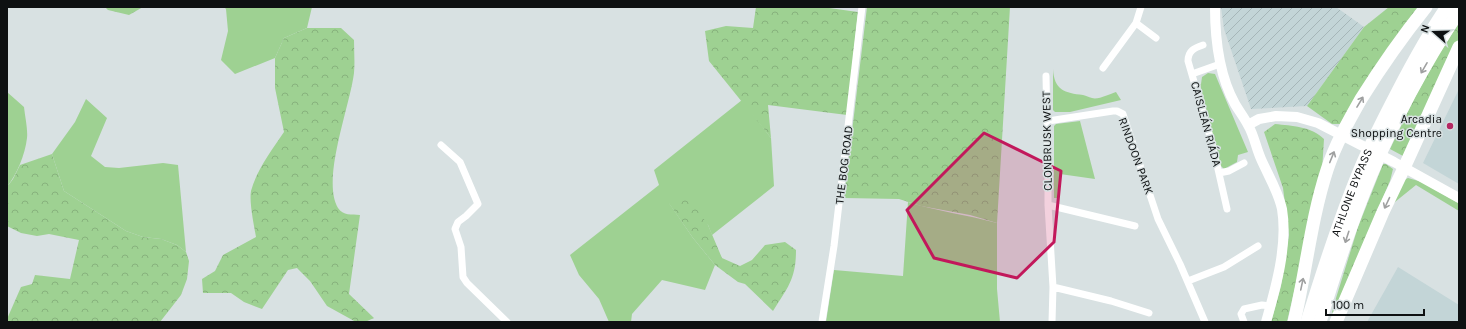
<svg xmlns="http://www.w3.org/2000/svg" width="1466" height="329" font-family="Karla,sans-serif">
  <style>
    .built { fill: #c3d5d7 }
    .industrial { fill: url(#industrial-furrows) }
    .grass { fill: #9ed192 }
    .forest { fill: url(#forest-crowns) }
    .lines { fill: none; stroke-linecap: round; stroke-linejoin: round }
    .street { stroke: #fff; stroke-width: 7 }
    .secondary { stroke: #fff; stroke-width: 10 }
    .highway { stroke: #fff; stroke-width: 13 }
    .oneway { stroke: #9fa0a0 }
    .marked { fill: #c2185b; fill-opacity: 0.2; stroke: #c2185b; stroke-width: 3; stroke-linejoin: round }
    .poi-dot { fill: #b42862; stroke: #d8e1e2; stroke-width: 1.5 }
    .labels { text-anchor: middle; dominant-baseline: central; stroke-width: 3; stroke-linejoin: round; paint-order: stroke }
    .poi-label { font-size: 12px; fill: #0e1112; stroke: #d8e1e2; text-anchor: end }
    .street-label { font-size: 12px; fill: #0e1112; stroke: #d8e1e2 }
  </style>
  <defs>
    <pattern id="industrial-furrows" width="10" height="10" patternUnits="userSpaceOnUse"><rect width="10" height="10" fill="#c3d5d7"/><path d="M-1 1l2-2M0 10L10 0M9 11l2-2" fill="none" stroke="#a6b6b8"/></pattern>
    <pattern id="forest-crowns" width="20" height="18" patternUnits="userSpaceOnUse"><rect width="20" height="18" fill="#9ed192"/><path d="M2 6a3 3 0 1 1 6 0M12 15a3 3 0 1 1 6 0" fill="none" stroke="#87b27d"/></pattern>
  </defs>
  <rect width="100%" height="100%" fill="#d8e1e2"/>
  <path class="built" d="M 1459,89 L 1459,184 L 1423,163 Z
    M 1398,267 L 1459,305 L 1459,322 L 1367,322 Z"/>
  <path class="industrial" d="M 1221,7 L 1336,7 L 1364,27 L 1307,106 L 1251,109 L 1224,29 Z"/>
  <path class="grass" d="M 224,7 L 312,7 L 307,28 L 284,38 L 275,58 L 235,74 L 221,60 L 228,31 L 226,9 Z
    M 1053,69 C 1054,90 1065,93 1083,95 C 1087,96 1088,97 1092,98 C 1098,100 1110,94 1116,92 L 1121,100 L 1070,112 L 1055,112 L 1053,110 Z
    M 1208,73 L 1215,74 L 1248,152 L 1238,155 L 1237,162 L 1224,169 L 1221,166 L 1220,163 L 1200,84 L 1201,84 L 1202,77 Z
    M 7,92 L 24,107 C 25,116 28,130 27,138 C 25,155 17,174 7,187 Z
    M 86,99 L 107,118 L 91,156 L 105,167 L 119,168 L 163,163 L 178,165 L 186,252 L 177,245 L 161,239 L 143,237 L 126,231 L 64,191 L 52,154 L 75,122 Z
    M 742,100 L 771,138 L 774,186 L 712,235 L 708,225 L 669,203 L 693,238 L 715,265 L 705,290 L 662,280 L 632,314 L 631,322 L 609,322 L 599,299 L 579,275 L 570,255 L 659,185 L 654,170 Z
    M 1080,121 L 1095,179 L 1060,174 L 1057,198 L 1054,198 L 1054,126 L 1056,124 Z
    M 1408,178 L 1422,182 L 1458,203 L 1459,211 L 1416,185 L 1390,206 L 1402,181 Z
    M 908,202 C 937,211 967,215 997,223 L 997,289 L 1000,322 L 826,322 L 834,270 L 903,276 Z"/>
  <path class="forest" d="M 105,7 L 143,7 L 129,15 L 108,10 Z
    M 756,7 L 822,7 L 858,12 L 847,115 L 768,105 L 771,138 L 709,61 L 705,31 L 726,26 L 753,28 Z
    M 867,7 L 1010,7 L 997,223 L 970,215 L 921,206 L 899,199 L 844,198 Z
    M 1389,7 L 1418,7 L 1340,124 L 1332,124 L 1307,106 L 1364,27 Z
    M 1459,23 L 1459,38 L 1403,156 L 1390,149 L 1414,99 L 1437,57 Z
    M 307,28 L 341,28 L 354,40 C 354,51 355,62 354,73 C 350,106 321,180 338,208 C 343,216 352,214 360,215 L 349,294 L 374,318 L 365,322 L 356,322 L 327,306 L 310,281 L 297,268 L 288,270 L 262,309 L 244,302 L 231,293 L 203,293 L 202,279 L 215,271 L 223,255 L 256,237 C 254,225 249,202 251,191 C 257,169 272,150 284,132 L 275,88 L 275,58 L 284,38 Z
    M 1275,124 C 1292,126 1311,126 1324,139 L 1322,171 L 1287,322 L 1271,322 L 1281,286 L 1289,235 L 1283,188 L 1264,132 Z
    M 52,154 L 64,191 L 126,231 L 143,237 L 161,239 L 177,245 L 186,252 L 189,261 L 187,279 L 181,295 L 160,322 L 7,322 L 7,319 L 21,287 L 32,284 L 35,275 L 70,279 L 79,240 L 49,234 L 37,236 L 21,233 L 7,226 L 7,187 L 13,179 L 20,165 Z
    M 1383,164 L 1386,164 L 1393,169 L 1390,181 L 1333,314 L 1332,311 L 1358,227 Z
    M 689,198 L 708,225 L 722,258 L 740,266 L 752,260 L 765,245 L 785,242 L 796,250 C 796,279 788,287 773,311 L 745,284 L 738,282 L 715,265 L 693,238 L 668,202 Z"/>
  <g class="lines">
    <path class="street" d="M 1136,23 L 1156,38
      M 1203,45 C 1194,48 1188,51 1188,61 L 1213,147 L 1227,209
      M 1103,68 L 1136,23 L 1141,7
      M 1192,74 L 1220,64
      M 1046,76 L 1048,173 L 1048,205 L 1053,287 L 1052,322
      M 1048,121 L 1113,111 L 1117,111 L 1123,114 L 1158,219 L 1180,264 L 1205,322
      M 441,145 L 460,162 L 478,204 L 466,216 L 458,222 L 455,229 L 461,247 L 463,277 L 467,283 L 507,322
      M 1219,173 L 1229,171 L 1244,163
      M 1048,205 L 1135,226
      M 1188,281 L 1224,267 L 1258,246
      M 1053,287 L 1111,301 L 1149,313
      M 822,322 L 834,246 L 862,7
      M 1244,322 L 1241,314 L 1244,309 L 1262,305 L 1270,306"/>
    <path class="secondary" d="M 1215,7 C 1215,40 1219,75 1235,104 C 1239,111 1244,117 1248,125 C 1254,135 1256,148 1261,159 C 1268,175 1278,191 1282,209 C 1288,245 1276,287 1266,322
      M 1248,125 L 1259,119 L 1276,116 L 1297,117 L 1318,123 L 1394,162 L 1459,198"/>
    <g class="highway">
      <path d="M 1294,322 C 1306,272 1311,219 1327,170 C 1335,145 1348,122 1361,99 C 1381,67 1402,37 1426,7"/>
      <path id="s1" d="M 1307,322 C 1323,270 1340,217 1361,167 C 1372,141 1385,116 1398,91 C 1413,62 1429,33 1447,7"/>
      <path d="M 1320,322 C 1335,272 1351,223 1371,175 C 1395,118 1425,63 1459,11"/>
      <path d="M 1336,322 L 1383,212 L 1404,168 L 1459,47"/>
    </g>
  </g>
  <defs><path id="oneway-shaft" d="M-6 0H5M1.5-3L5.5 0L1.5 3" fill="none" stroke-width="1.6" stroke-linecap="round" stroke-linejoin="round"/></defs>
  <g class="oneway">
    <use href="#oneway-shaft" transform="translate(1424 68) rotate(120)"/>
    <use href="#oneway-shaft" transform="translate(1360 102) rotate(-59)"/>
    <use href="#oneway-shaft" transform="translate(1332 157) rotate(-68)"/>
    <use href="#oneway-shaft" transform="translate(1387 203) rotate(115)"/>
    <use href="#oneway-shaft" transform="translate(1347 237) rotate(108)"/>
    <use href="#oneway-shaft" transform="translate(1302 284) rotate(-78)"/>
  </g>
  <path class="marked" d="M 984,133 L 1061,171 L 1054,242 L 1017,278 L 934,258 L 907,210 Z"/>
  <circle class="poi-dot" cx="1450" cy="126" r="4"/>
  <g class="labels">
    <g class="poi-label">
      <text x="1442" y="119">Arcadia<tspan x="1442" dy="14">Shopping Centre</tspan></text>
    </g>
    <g class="street-label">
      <text transform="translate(1206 124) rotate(75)">CAISLEÁN RIÁDA</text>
      <text transform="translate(1047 141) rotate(-91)">CLONBRUSK WEST</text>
      <text transform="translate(1136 156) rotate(70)">RINDOON PARK</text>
      <text transform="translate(844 165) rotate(-83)">THE BOG ROAD</text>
      <text stroke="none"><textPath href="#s1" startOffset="137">ATHLONE BYPASS</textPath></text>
    </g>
  </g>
  <rect width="1466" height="329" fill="none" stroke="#0e1112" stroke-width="16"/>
  <g transform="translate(1434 32) rotate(290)" stroke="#d8e1e2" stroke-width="3" paint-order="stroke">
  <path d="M0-3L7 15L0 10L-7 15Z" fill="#0e1112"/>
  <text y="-6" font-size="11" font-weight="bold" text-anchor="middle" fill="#0e1112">N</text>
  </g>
  <path d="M1326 309v6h98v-6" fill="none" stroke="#0e1112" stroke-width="2"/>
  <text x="1332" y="309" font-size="12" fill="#0e1112" stroke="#d8e1e2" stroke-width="3" paint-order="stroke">100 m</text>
</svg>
